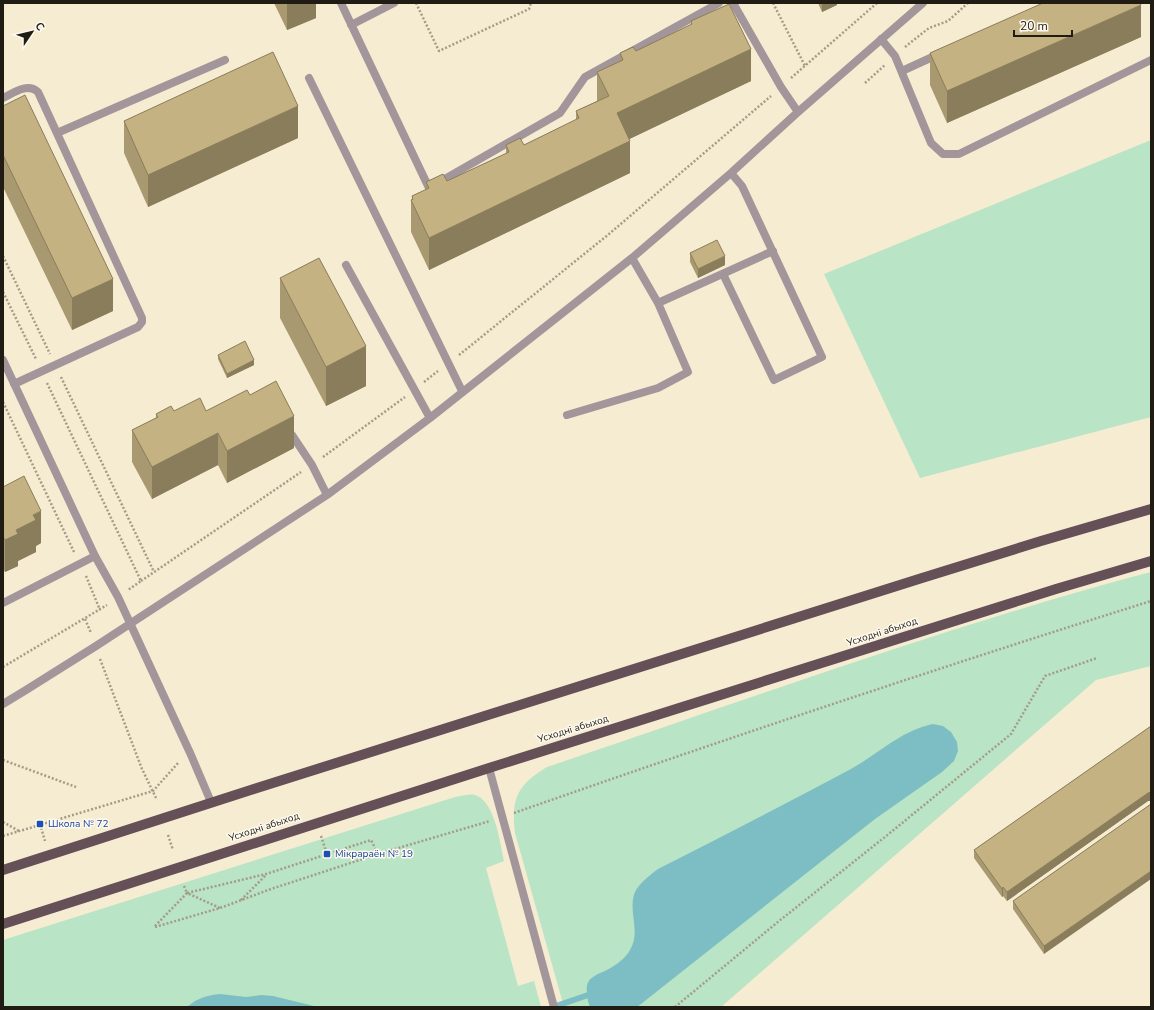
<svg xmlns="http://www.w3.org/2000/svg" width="1154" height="1010" font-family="'Nunito Sans',sans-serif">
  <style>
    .green { fill: #b9e4c5 }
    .water { fill: #7dbec4 }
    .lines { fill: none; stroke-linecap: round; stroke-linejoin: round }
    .stream { stroke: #7dbec4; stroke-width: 6 }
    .path { stroke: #a39c88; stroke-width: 2.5; stroke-dasharray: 2 2; stroke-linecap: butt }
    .service { stroke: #a2969b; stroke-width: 8 }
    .primary { stroke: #655058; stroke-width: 10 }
    .wall { fill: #a99970 }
    .shaded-wall { fill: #8a7d5b }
    .building { fill: #c5b282; stroke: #8a7d5b }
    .transit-dot { fill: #1a4fb4; stroke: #fef9ef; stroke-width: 1.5 }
    .labels { text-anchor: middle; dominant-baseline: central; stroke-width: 3; stroke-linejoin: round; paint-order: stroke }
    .street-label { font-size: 10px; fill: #201c13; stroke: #fef9ef }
    .transit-label { font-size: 10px; fill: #164399; stroke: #fef9ef; text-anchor: start }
  </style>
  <rect width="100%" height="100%" fill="#f6ecd2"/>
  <path class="green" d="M 1151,140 L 1151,417 L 920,478 L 824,274 Z
    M 1151,572 L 1151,666 L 1096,680 L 721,1007 L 564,1007 L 515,833 C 511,799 517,785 547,767 C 747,700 946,626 1151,572 Z
    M 466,795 C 468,795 472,794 475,795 C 495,801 500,843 504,861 L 486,868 L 518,986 L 534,981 L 541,1007 L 3,1007 L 3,940 L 455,797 Z"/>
  <path class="water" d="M 933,724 L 943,726 L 951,732 L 957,742 L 958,751 L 954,761 L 942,772 L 875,819 L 641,1004 L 637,1007 L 590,1007 C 588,1002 587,998 587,992 C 585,978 596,975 607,970 C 615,966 626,958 630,950 C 642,931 626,909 636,890 C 642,881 650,875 658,869 C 723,836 787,803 851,769 C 878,754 902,730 933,724 Z
    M 220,994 L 246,997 L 261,995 L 273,996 L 318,1007 L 187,1007 C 197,998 208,995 220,994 Z"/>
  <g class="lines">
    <path class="stream" d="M 556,1006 L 594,993"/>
    <path class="path" d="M 416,3 L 439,51 L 529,9 L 531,3
      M 773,3 L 805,66
      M 905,47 L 929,28 L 948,21 L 968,3
      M 791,78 L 877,3
      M 865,83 L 885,65
      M 3,256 L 50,354
      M 3,292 L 36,359
      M 459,355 L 609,234 L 771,96
      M 61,377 L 154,572
      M 424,382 L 438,371
      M 47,383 L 141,581 L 128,590
      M 3,402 L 74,552
      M 323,457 L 405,397
      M 86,576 L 100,610
      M 141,581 L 301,472
      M 85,619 L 91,633
      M 100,659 L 142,769 L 157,800
      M 3,667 L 107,605
      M 3,760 L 76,787
      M 514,813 C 725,739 938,668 1151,601
      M 3,822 L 19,831
      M 40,824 L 45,841
      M 168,835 L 173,850
      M 3,836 L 153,791 L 179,762
      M 321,836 L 327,854
      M 184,886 L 187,893 L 266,874 L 371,840 L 378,854
      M 241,900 L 266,875
      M 155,926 L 187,893 L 220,908
      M 155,927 L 220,908 L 271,889 L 378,854 L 490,821
      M 675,1007 L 779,921 L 885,837 L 1011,734 L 1045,676 L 1097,658"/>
    <path class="service" d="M 341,3 L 429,188 L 560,113 L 585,77 L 719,3
      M 733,3 L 781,87 L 798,112
      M 351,25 L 394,3
      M 881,39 L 895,56 L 931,143 L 943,154 L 959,154 L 1151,60
      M 902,71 L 939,54
      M 309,78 L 462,391
      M 3,98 C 13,93 28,82 38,92 L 142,318 L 142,322 L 138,327 L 14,384
      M 57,133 L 225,60
      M 346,265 L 430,418
      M 723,274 L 774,380 L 822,357 L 742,186 L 731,173
      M 658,303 L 773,251
      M 3,360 L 95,556 L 118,597 L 191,755 L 211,802
      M 567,415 L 658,388 L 688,372 L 658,303 L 632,258
      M 292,435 L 312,465 L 327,495
      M 3,603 L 95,556
      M 3,704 L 26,690 L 96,646 L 327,495 L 430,418 L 632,258 L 731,173 L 798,112 L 923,3
      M 489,768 L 554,1007"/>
    <path class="primary" d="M 3,870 L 257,788 L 922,578 L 1041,541 L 1151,509
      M 3,924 L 489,768 L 1056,589 L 1151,561"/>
  </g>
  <path class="wall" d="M 274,3 L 316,3 L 316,18 L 287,30 Z
    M 818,3 L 837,3 L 837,5 L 822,12 Z
    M 691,21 L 751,81 L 629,139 L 630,173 L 429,270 L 411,232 L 411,200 L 412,199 L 412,196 L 426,190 L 426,182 L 447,181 L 506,154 L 506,145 L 524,145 L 576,120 L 576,111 L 597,101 L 597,72 L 620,61 L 620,53 L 636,51 L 691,25 Z
    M 1141,37 L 947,123 L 930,85 L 930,53 Z
    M 3,106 L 113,311 L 72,330 L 3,187 Z
    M 124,121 L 298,138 L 148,207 L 124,153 Z
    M 690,253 L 725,265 L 698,278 L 690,262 Z
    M 280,278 L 366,386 L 326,406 L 280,318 Z
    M 218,355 L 254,365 L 227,378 L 218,359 Z
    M 250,395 L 294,448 L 227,483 L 218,465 L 152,499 L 132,462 L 132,430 L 156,418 L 156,414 L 174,411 L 206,411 Z
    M 3,487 L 41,543 L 36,546 L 36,552 L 18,561 L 18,566 L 5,572 L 3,569 Z
    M 1151,726 L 1151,801 L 1148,801 L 1007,901 L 1003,896 L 1002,897 L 974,858 L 974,850 Z
    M 1151,804 L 1044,954 L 1013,909 L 1013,901 Z"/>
  <path class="shaded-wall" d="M 287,3 L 316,3 L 316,18 L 287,30 Z
    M 822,3 L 837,3 L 837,5 L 822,12 Z
    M 1141,5 L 1141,37 L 947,123 L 947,91 Z
    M 751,49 L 751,81 L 617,145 L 617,113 Z
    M 298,106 L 298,138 L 148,207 L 148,175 Z
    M 630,141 L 630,173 L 429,270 L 429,238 Z
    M 725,256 L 725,265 L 698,278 L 698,269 Z
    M 113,279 L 113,311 L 72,330 L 72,298 Z
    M 366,346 L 366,386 L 326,406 L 326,367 Z
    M 254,360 L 254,365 L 227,378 L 227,374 Z
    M 294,416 L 294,448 L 227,483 L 227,451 Z
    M 218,433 L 218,465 L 152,499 L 152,467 Z
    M 41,511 L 41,543 L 36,546 L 36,552 L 18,561 L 18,566 L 5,572 L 5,540 L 33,515 Z
    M 1151,792 L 1151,801 L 1148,801 L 1007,901 L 1007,892 L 1148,793 Z
    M 1151,871 L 1151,879 L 1044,954 L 1044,946 Z
    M 1003,887 L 1003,896 L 1002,897 L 1002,889 Z"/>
  <path class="building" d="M 1043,3 L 1140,3 L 1141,5 L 947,91 L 930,53 Z
    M 729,4 L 751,49 L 617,113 L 630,141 L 429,238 L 411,200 L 413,199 L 412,196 L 429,188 L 426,182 L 443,174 L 447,181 L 509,152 L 506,145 L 520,138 L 524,145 L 579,118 L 576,111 L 609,96 L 597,72 L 623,60 L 620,53 L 633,47 L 636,51 L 692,24 L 691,21 Z
    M 273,52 L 298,106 L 148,175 L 124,121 Z
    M 25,95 L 113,279 L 72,298 L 3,155 L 3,106 Z
    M 717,240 L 725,256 L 698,269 L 690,253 Z
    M 319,258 L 366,346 L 326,367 L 280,278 Z
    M 245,341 L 254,360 L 227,374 L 218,355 Z
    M 276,381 L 294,416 L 227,451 L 218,433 L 152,467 L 132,430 L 158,417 L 156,414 L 171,406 L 174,411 L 200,398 L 206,411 L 247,390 L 250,395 Z
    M 24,476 L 41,511 L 33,515 L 36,520 L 16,530 L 18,534 L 5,540 L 3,537 L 3,487 Z
    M 1151,726 L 1151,792 L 1148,793 L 1007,892 L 1003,887 L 1002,889 L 974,850 Z
    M 1151,804 L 1151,871 L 1044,946 L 1013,901 Z"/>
  <g class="transit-dot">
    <rect x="36" y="820" width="8" height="8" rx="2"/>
    <rect x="323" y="850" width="8" height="8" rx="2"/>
  </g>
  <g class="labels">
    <g class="street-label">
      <text transform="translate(882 632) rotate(-18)">Усходні абыход</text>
      <text transform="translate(573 729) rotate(-17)">Усходні абыход</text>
      <text transform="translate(264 827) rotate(-18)">Усходні абыход</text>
    </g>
    <g class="transit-label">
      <text x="48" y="824">Школа № 72</text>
      <text x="335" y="854">Мікрараён № 19</text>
    </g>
  </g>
  <rect width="1154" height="1010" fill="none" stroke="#201c13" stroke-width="8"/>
  <g transform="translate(32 32) rotate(55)" stroke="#fef9ef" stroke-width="3" paint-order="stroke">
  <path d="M0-3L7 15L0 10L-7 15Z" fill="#201c13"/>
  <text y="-6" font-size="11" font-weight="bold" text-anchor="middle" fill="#201c13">С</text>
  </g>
  <path d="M1014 30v6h58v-6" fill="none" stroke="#201c13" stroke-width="2"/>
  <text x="1020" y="30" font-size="12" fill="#201c13" stroke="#fef9ef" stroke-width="3" paint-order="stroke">20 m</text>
</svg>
